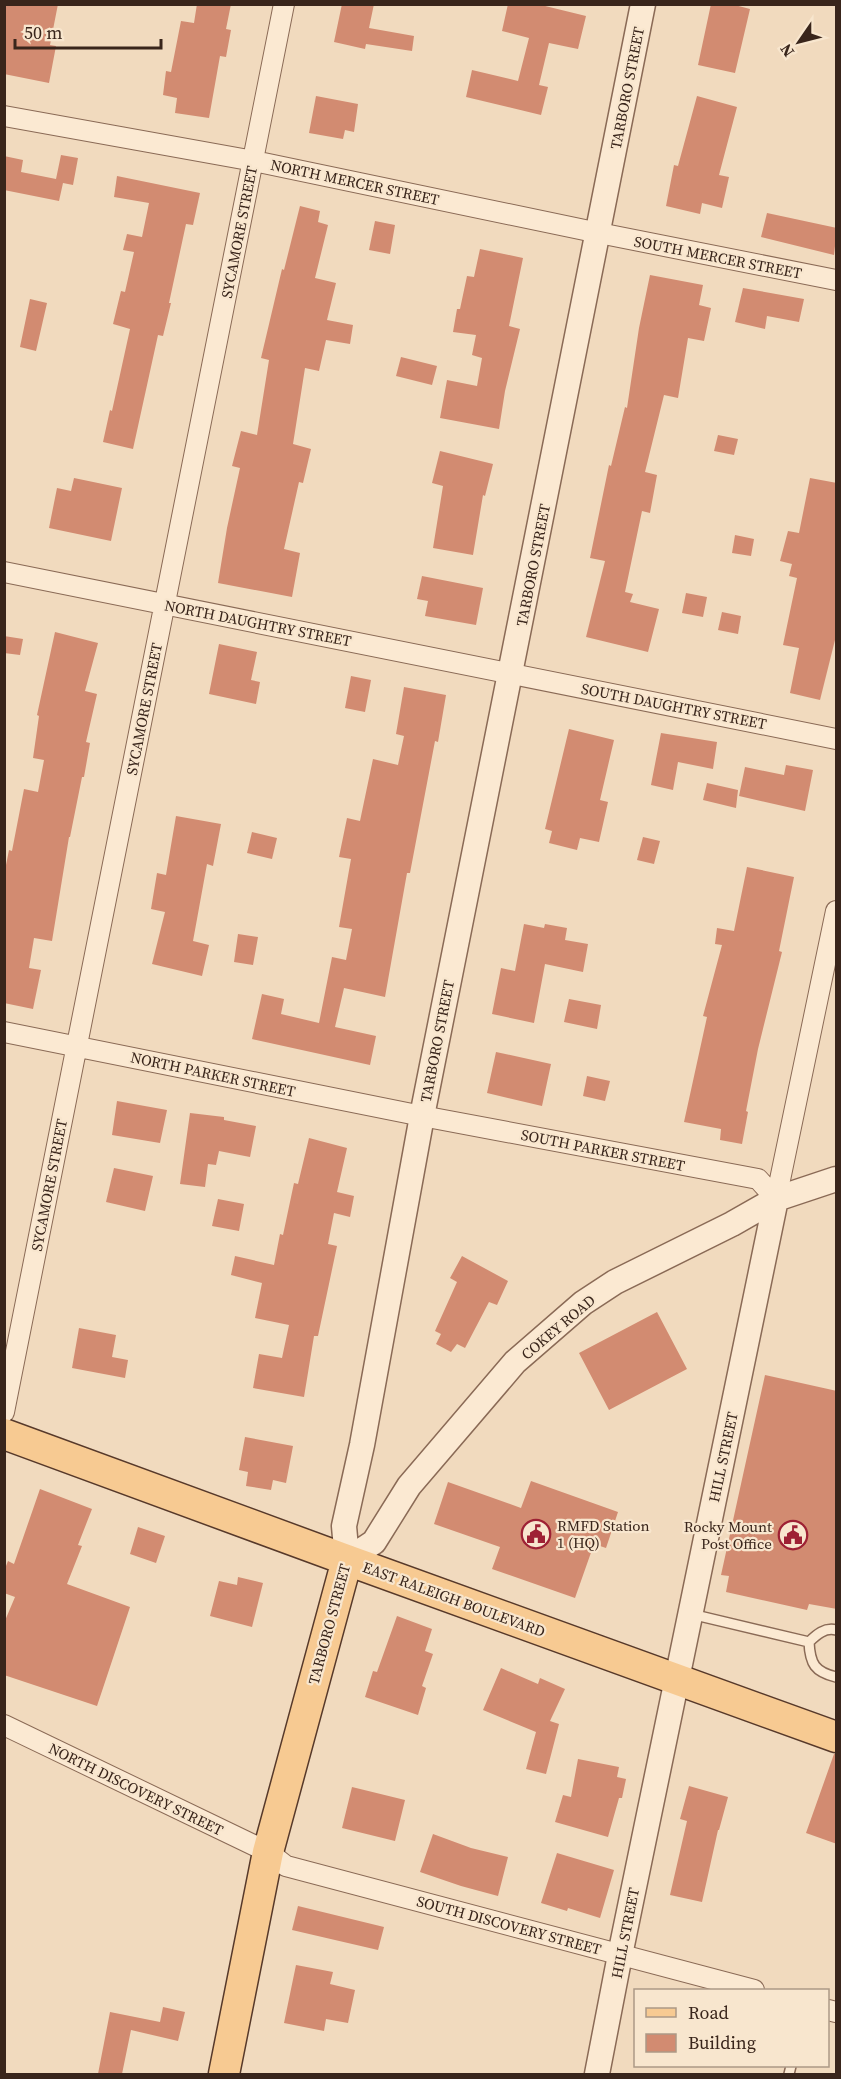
<svg xmlns="http://www.w3.org/2000/svg" width="841" height="2079" font-family="'Source Serif 4',serif">
  <style>
    .building { fill: #d28b71 }
    .lines { fill: none; stroke-linecap: round; stroke-linejoin: round }
    .service-casing { stroke: #8a6a56; stroke-width: 12 }
    .minor-casing { stroke: #8a6a56; stroke-width: 22 }
    .tertiary-casing { stroke: #8a6a56; stroke-width: 27 }
    .primary-casing { stroke: #57392a; stroke-width: 33 }
    .service { stroke: #fbe9d2; stroke-width: 9 }
    .minor { stroke: #fbe9d2; stroke-width: 20 }
    .tertiary { stroke: #fbe9d2; stroke-width: 24 }
    .primary { stroke: #f7ca92; stroke-width: 30 }
    .labels { text-anchor: middle; dominant-baseline: central; stroke-width: 4.5; stroke-linejoin: round; paint-order: stroke }
    .street-label { font-size: 15px; fill: #39251b; stroke: #f8e6ce }
    .poi-label { font-size: 15px; fill: #39251b; stroke: #f8e6ce; text-anchor: start }
  </style>
  <rect width="100%" height="100%" fill="#f1dabe"/>
  <path class="building" d="M 4,4 L 58,4 L 50,45 L 56,46 L 49,83 L 4,74 Z
    M 197,4 L 231,4 L 226,29 L 231,30 L 226,57 L 220,56 L 209,118 L 175,113 L 177,98 L 163,95 L 166,71 L 171,72 L 181,21 L 194,23 Z
    M 342,4 L 374,4 L 369,28 L 414,36 L 412,51 L 366,44 L 365,49 L 334,42 Z
    M 508,4 L 537,4 L 586,16 L 578,49 L 549,43 L 539,85 L 548,87 L 541,115 L 466,97 L 472,70 L 518,81 L 529,38 L 502,31 Z
    M 711,4 L 731,4 L 750,9 L 735,73 L 698,65 Z
    M 316,96 L 358,104 L 354,132 L 345,130 L 343,139 L 309,133 Z
    M 697,96 L 737,107 L 719,175 L 729,177 L 722,208 L 702,203 L 700,214 L 666,206 L 674,165 L 678,166 Z
    M 61,155 L 78,158 L 73,185 L 63,183 L 59,201 L 4,190 L 4,156 L 23,160 L 21,172 L 56,179 Z
    M 117,176 L 200,193 L 193,225 L 186,224 L 169,303 L 171,303 L 163,336 L 158,335 L 133,449 L 103,442 L 110,410 L 112,411 L 130,329 L 113,324 L 121,291 L 125,292 L 134,252 L 123,250 L 127,234 L 142,237 L 149,203 L 114,197 Z
    M 300,206 L 320,211 L 318,222 L 328,225 L 315,278 L 336,283 L 327,320 L 353,325 L 350,344 L 326,340 L 319,371 L 305,368 L 293,444 L 311,449 L 303,483 L 299,482 L 284,549 L 300,553 L 292,597 L 218,583 L 227,528 L 240,468 L 232,466 L 241,431 L 257,435 L 269,360 L 261,358 L 274,303 L 282,269 L 284,270 Z
    M 767,213 L 837,228 L 834,255 L 761,237 Z
    M 375,221 L 395,225 L 390,254 L 369,250 Z
    M 480,249 L 523,258 L 509,326 L 520,329 L 505,391 L 499,429 L 440,418 L 447,380 L 477,386 L 482,358 L 472,355 L 476,335 L 453,332 L 457,309 L 460,309 L 467,276 L 474,277 Z
    M 650,275 L 703,285 L 699,305 L 711,308 L 704,341 L 688,338 L 678,398 L 664,395 L 645,472 L 657,475 L 650,513 L 642,511 L 625,592 L 633,594 L 630,602 L 659,609 L 648,652 L 586,637 L 605,561 L 590,558 L 609,465 L 611,466 L 625,407 L 627,408 L 639,328 Z
    M 743,288 L 804,299 L 799,322 L 767,316 L 765,329 L 735,322 Z
    M 30,299 L 47,303 L 36,351 L 20,347 Z
    M 401,357 L 437,366 L 432,385 L 396,376 Z
    M 718,435 L 738,439 L 734,455 L 714,451 Z
    M 440,451 L 493,464 L 485,496 L 483,495 L 473,555 L 433,548 L 443,486 L 432,483 Z
    M 74,478 L 122,488 L 111,541 L 49,528 L 57,488 L 71,491 Z
    M 810,478 L 837,483 L 837,632 L 820,700 L 790,693 L 799,648 L 783,645 L 797,578 L 789,576 L 792,564 L 780,561 L 788,531 L 799,533 Z
    M 735,535 L 754,539 L 751,556 L 732,553 Z
    M 422,576 L 483,588 L 476,625 L 425,616 L 428,601 L 417,599 Z
    M 686,593 L 707,597 L 703,617 L 682,613 Z
    M 722,612 L 741,616 L 738,634 L 718,630 Z
    M 55,632 L 98,643 L 85,691 L 97,694 L 86,742 L 90,743 L 84,777 L 82,777 L 70,837 L 69,837 L 52,941 L 34,938 L 29,968 L 41,970 L 33,1009 L 4,1003 L 4,875 L 9,850 L 12,851 L 24,789 L 38,792 L 44,760 L 33,758 L 39,716 L 37,715 Z
    M 4,636 L 23,639 L 20,655 L 4,653 Z
    M 219,644 L 257,652 L 251,680 L 260,682 L 256,704 L 209,694 Z
    M 351,676 L 371,680 L 365,712 L 345,708 Z
    M 404,687 L 446,695 L 438,742 L 435,741 L 410,873 L 407,873 L 385,997 L 344,988 L 335,1027 L 376,1036 L 370,1065 L 252,1039 L 262,994 L 284,999 L 281,1014 L 319,1023 L 332,957 L 346,960 L 352,929 L 339,927 L 351,859 L 339,857 L 347,818 L 360,821 L 373,759 L 398,765 L 404,736 L 396,734 Z
    M 569,729 L 614,740 L 600,800 L 608,802 L 599,842 L 580,838 L 577,850 L 549,843 L 552,831 L 545,829 Z
    M 661,733 L 717,742 L 713,769 L 678,762 L 673,790 L 651,785 Z
    M 786,765 L 813,770 L 805,811 L 739,796 L 745,767 L 784,775 Z
    M 707,783 L 738,790 L 736,808 L 703,800 Z
    M 176,816 L 221,824 L 213,866 L 207,864 L 193,941 L 209,945 L 202,976 L 152,964 L 165,912 L 151,909 L 157,873 L 166,875 Z
    M 252,832 L 277,838 L 272,859 L 247,853 Z
    M 643,837 L 660,841 L 654,864 L 637,860 Z
    M 747,867 L 794,877 L 779,951 L 782,952 L 758,1049 L 746,1111 L 748,1112 L 742,1144 L 720,1140 L 721,1129 L 684,1122 L 707,1017 L 703,1016 L 722,945 L 715,944 L 717,928 L 734,931 Z
    M 524,924 L 544,928 L 545,924 L 567,928 L 565,940 L 588,944 L 583,972 L 545,964 L 534,1023 L 492,1014 L 501,968 L 515,971 Z
    M 238,934 L 258,937 L 253,965 L 234,962 Z
    M 569,999 L 601,1005 L 597,1029 L 564,1022 Z
    M 496,1052 L 551,1064 L 542,1106 L 487,1093 Z
    M 587,1076 L 610,1081 L 605,1101 L 583,1096 Z
    M 117,1101 L 167,1110 L 160,1143 L 112,1135 Z
    M 190,1113 L 224,1117 L 224,1120 L 256,1126 L 250,1157 L 219,1151 L 216,1165 L 208,1164 L 205,1187 L 180,1184 Z
    M 309,1138 L 347,1148 L 337,1192 L 354,1196 L 350,1217 L 334,1213 L 328,1244 L 337,1246 L 318,1336 L 314,1336 L 304,1397 L 253,1388 L 259,1354 L 282,1358 L 289,1325 L 255,1318 L 262,1283 L 231,1275 L 235,1256 L 274,1265 L 280,1234 L 283,1235 L 294,1183 L 298,1184 Z
    M 114,1168 L 153,1176 L 145,1211 L 106,1202 Z
    M 218,1199 L 244,1204 L 239,1231 L 212,1226 Z
    M 462,1256 L 508,1281 L 497,1305 L 489,1302 L 465,1348 L 457,1344 L 451,1352 L 436,1344 L 441,1334 L 435,1331 L 457,1282 L 450,1278 Z
    M 657,1312 L 687,1369 L 609,1410 L 579,1353 Z
    M 79,1328 L 116,1335 L 112,1357 L 128,1360 L 125,1378 L 72,1368 Z
    M 765,1375 L 837,1391 L 837,1609 L 809,1604 L 807,1610 L 726,1592 L 729,1576 L 721,1575 Z
    M 245,1437 L 293,1446 L 286,1483 L 273,1480 L 271,1490 L 246,1486 L 248,1472 L 239,1470 Z
    M 531,1481 L 618,1512 L 606,1548 L 594,1544 L 575,1598 L 492,1569 L 500,1547 L 434,1524 L 448,1482 L 521,1508 Z
    M 40,1489 L 92,1509 L 78,1545 L 82,1546 L 67,1584 L 130,1607 L 97,1706 L 4,1675 L 4,1623 L 15,1597 L 4,1593 L 4,1571 L 8,1561 L 14,1564 Z
    M 138,1527 L 165,1536 L 156,1563 L 130,1554 Z
    M 238,1577 L 263,1583 L 252,1627 L 210,1616 L 219,1581 L 237,1585 Z
    M 397,1616 L 432,1629 L 425,1651 L 433,1654 L 422,1686 L 426,1688 L 418,1715 L 365,1697 L 373,1671 L 377,1672 Z
    M 501,1668 L 538,1684 L 540,1678 L 565,1689 L 550,1721 L 559,1724 L 546,1774 L 526,1769 L 536,1732 L 483,1710 Z
    M 834,1754 L 837,1754 L 837,1844 L 806,1833 Z
    M 578,1759 L 619,1767 L 617,1777 L 626,1779 L 622,1798 L 619,1798 L 608,1837 L 555,1822 L 563,1795 L 571,1797 Z
    M 689,1786 L 728,1797 L 719,1830 L 718,1830 L 702,1902 L 670,1895 L 687,1821 L 680,1819 Z
    M 352,1787 L 405,1800 L 395,1841 L 342,1828 Z
    M 433,1834 L 471,1848 L 508,1857 L 498,1896 L 461,1886 L 420,1872 Z
    M 557,1853 L 614,1870 L 600,1918 L 568,1908 L 567,1911 L 541,1903 Z
    M 298,1906 L 384,1927 L 378,1950 L 292,1930 Z
    M 296,1965 L 333,1972 L 330,1984 L 355,1990 L 348,2023 L 326,2019 L 324,2031 L 284,2023 Z
    M 163,2007 L 185,2012 L 178,2041 L 131,2030 L 122,2074 L 98,2074 L 110,2012 L 160,2022 Z"/>
  <g class="lines">
    <g class="service-casing">
      <path id="service" d="M 691,1614 L 809,1642
        M 809,1642 C 810,1664 815,1672 836,1677
        M 809,1642 C 816,1635 825,1627 836,1630
        M 789,2074 L 791,2066"/>
    </g>
    <g class="minor-casing">
      <path id="minor" d="M 4,116 L 254,161 L 599,233 L 836,280
        M 4,572 L 836,739
        M 4,1032 L 422,1116 L 758,1179 L 776,1199
        M 776,1199 L 836,911
        M 4,1412 L 284,4
        M 4,1725 L 268,1852 L 286,1866 L 754,1990
        M 828,2010 L 836,2012"/>
    </g>
    <g class="tertiary-casing">
      <path id="tertiary" d="M 643,4 L 422,1116 L 362,1445 L 344,1526 L 347,1560 L 374,1542 L 409,1486 L 515,1362 L 583,1303 L 615,1282 L 732,1224 L 776,1199 L 836,1179
        M 597,2074 L 620,1955 L 776,1199"/>
    </g>
    <g class="primary-casing">
      <path id="primary" d="M 4,1434 L 347,1560 L 836,1737
        M 224,2074 L 268,1852 L 347,1560"/>
    </g>
    <use href="#service" class="service"/>
    <use href="#minor" class="minor"/>
    <use href="#tertiary" class="tertiary"/>
    <use href="#primary" class="primary"/>
  </g>
  <defs>
    <g id="civic-ring" transform="scale(1.5)"><circle r="9.5" fill="#f8e6ce" stroke="#9e2134" stroke-width="1.5"/><path d="M-.6-6.5H3V-4.5H.6V-3L4-1V1h2V6H-6V1h2V-1L-.6-3ZM-1.2 2.5V6h2.4V2.5Z" fill="#9e2134"/></g>
  </defs>
  <g fill-rule="evenodd">
    <use href="#civic-ring" x="536" y="1534"/>
    <use href="#civic-ring" x="793" y="1535"/>
  </g>
  <g class="labels">
    <g class="street-label">
      <text transform="translate(627 88) rotate(-79)">TARBORO STREET</text>
      <text transform="translate(355 182) rotate(12)">NORTH MERCER STREET</text>
      <text transform="translate(239 232) rotate(-79)">SYCAMORE STREET</text>
      <text transform="translate(718 257) rotate(11)">SOUTH MERCER STREET</text>
      <text transform="translate(533 565) rotate(-79)">TARBORO STREET</text>
      <text transform="translate(258 623) rotate(11)">NORTH DAUGHTRY STREET</text>
      <text transform="translate(674 706) rotate(11)">SOUTH DAUGHTRY STREET</text>
      <text transform="translate(144 709) rotate(-79)">SYCAMORE STREET</text>
      <text transform="translate(437 1041) rotate(-79)">TARBORO STREET</text>
      <text transform="translate(213 1074) rotate(12)">NORTH PARKER STREET</text>
      <text transform="translate(603 1150) rotate(11)">SOUTH PARKER STREET</text>
      <text transform="translate(49 1185) rotate(-79)">SYCAMORE STREET</text>
      <text transform="translate(558 1327) rotate(-40)">COKEY ROAD</text>
      <text transform="translate(723 1457) rotate(-78)">HILL STREET</text>
      <text transform="translate(454 1599) rotate(20)">EAST RALEIGH BOULEVARD</text>
      <text transform="translate(329 1624) rotate(-75)">TARBORO STREET</text>
      <text transform="translate(136 1789) rotate(26)">NORTH DISCOVERY STREET</text>
      <text transform="translate(509 1925) rotate(15)">SOUTH DISCOVERY STREET</text>
      <text transform="translate(625 1933) rotate(-79)">HILL STREET</text>
    </g>
    <g class="poi-label">
      <text x="557" y="1525">RMFD Station<tspan x="557" dy="17">1 (HQ)</tspan></text>
      <text x="772" y="1526" text-anchor="end">Rocky Mount<tspan x="772" dy="17">Post Office</tspan></text>
    </g>
  </g>
  <rect width="841" height="2079" fill="none" stroke="#39251b" stroke-width="12"/>
  <rect x="634" y="1989" width="195" height="78" fill="#f8e6ce" stroke="#ac9986" stroke-width="1.5"/>
  <rect x="646" y="2008" width="30" height="9" fill="#f7ca92" stroke="#ac9986" stroke-width="1.5"/>
  <text x="688" y="2019" font-size="18" fill="#39251b">Road</text>
  <rect x="646" y="2034" width="30" height="18" fill="#d28b71" stroke="#ac9986" stroke-width="1.5"/>
  <text x="688" y="2049" font-size="18" fill="#39251b">Building</text>
  <g transform="translate(799 42) rotate(235)" stroke="#f8e6ce" stroke-width="4.5" paint-order="stroke">
  <path d="M0-4.5L10 22L0 15L-10 22Z" fill="#39251b"/>
  <text y="-9" font-size="16" font-weight="bold" text-anchor="middle" fill="#39251b">N</text>
  </g>
  <path d="M15 39v9h146v-9" fill="none" stroke="#39251b" stroke-width="3"/>
  <text x="24" y="39" font-size="18" fill="#39251b" stroke="#f8e6ce" stroke-width="4.5" paint-order="stroke">50 m</text>
</svg>
